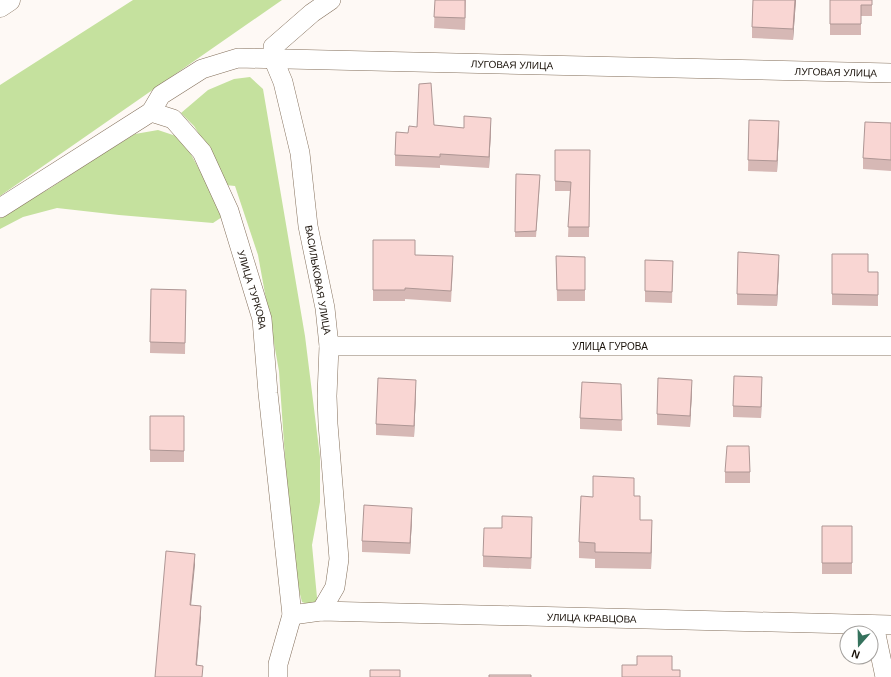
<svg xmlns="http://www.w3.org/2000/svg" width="891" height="677" font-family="Helvetica,sans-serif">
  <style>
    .green { fill: #c5e19e }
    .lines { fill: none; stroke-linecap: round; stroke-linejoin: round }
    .street-casing { stroke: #84705c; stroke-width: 20 }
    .secondary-casing { stroke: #84705c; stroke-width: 23 }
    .street { stroke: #fff; stroke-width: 19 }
    .secondary { stroke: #fff; stroke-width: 22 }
    .wall { fill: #d6b8b5 }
    .shaded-wall { fill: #ae9694 }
    .building { fill: #f9d6d3; stroke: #ae9694 }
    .labels { text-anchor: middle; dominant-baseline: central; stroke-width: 4; stroke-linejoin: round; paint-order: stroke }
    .street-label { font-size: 10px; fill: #191109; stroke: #fff }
  </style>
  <rect width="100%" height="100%" fill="#fef9f5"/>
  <path class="green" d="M 133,0 L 282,0 L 0,196 L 0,85 Z
    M 250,77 L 263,89 L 305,336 L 320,457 L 320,502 L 312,545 L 318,608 L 302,602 L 294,571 L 291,516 L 286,483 L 285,458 L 279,371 L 258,255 L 235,186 L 225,185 L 207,147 L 194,126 L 181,113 L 208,90 L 234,79 Z
    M 158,130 L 182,138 L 204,178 L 222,217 L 213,223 L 119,215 L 57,208 L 23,217 L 0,229 L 0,216 L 49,189 L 99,156 L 135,134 Z"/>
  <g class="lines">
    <g class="street-casing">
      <g id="street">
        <path id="s1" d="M 151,112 L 161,95 L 202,69 L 238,58 L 891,73"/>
        <path id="s2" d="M 0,208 L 151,112 L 173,119 L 202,152 L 229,211 L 262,319 L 268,393 L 292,615 L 278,664 L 278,677"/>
        <path id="s3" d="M 329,346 L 891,346"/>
        <path d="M 321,611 L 335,587 L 339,559 L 328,424 L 327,396 L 329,346 L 325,308 L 308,226 L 300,153 L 283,82 L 273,58 L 273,47 L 312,13 L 331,0"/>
        <path id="s4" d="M 292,615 L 321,611 L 891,625"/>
        <path d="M 874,625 L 885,677"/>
      </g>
    </g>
    <g class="secondary-casing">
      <path id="secondary" d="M 0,6 L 9,0"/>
    </g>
    <use href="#street" class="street"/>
    <use href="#secondary" class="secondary"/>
  </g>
  <path class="wall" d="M 435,0 L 466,0 L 465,30 L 434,28 Z
    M 753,0 L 796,0 L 793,40 L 752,38 L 752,27 Z
    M 830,0 L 872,0 L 872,16 L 861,16 L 861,35 L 830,35 Z
    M 749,120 L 779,132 L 777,172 L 748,171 Z
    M 891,123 L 891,171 L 863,169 L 863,158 Z
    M 434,125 L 464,128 L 491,129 L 489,168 L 440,165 L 440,168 L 395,166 L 395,155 L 417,127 Z
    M 555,150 L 590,150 L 589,237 L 568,237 L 570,191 L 555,191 Z
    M 516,174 L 540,181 L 536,237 L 515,237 Z
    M 373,240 L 415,255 L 453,267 L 451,302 L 405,299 L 405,301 L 373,301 Z
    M 832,254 L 868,272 L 878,272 L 878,306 L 832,305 Z
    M 556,256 L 585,268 L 585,301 L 557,301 Z
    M 645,260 L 673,261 L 672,303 L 645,302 Z
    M 779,266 L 777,306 L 737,305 L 737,294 Z
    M 151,289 L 186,290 L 185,354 L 150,353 Z
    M 621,384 L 622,431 L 580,429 L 580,418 Z
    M 762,388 L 761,418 L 733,417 L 733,406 Z
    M 416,391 L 414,437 L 376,435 L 376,424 Z
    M 692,391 L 690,427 L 657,425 L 657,414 Z
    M 150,416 L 184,416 L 184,462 L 150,462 Z
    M 725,472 L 750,472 L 750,483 L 725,483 Z
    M 634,496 L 640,520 L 652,536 L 651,569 L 595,568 L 595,559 L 579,558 L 579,542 L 593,497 Z
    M 412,519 L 410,554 L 362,552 L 362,541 Z
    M 822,526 L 852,526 L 852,574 L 822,574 Z
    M 502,528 L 532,528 L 531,569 L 483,567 L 483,556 Z"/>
  <path class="shaded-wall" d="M 795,0 L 796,0 L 793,40 L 793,29 Z
    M 491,118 L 491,129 L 489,168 L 489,157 Z
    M 779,121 L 779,132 L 777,172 L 777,161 Z
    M 779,255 L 779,266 L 777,306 L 777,295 Z
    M 762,377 L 762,388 L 761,418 L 761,407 Z
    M 416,380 L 416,391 L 414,437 L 414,426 Z
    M 692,380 L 692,391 L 690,427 L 690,416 Z
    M 412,508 L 412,519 L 410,554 L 410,543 Z
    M 532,517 L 532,528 L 531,569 L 531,558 Z
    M 652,520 L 652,536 L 651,569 L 651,553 Z
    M 195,554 L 195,565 L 190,616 L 190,605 Z
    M 201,606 L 201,617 L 196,676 L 196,665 Z"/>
  <path class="building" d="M 435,0 L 465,0 L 465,18 L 434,17 Z
    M 753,0 L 795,0 L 793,29 L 752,27 Z
    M 830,0 L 872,0 L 872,5 L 861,5 L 861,24 L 830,24 Z
    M 431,83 L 434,125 L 464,128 L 464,116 L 491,118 L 489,157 L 440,154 L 440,157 L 395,155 L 396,132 L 408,133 L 409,126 L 417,127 L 419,84 Z
    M 749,120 L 779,121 L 777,161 L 748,160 Z
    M 865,122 L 891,123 L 891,160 L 863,158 Z
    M 555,150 L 590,150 L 589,227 L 568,227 L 571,182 L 555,181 Z
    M 516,174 L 540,175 L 536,231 L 515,232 Z
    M 373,240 L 415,240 L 415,255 L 453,256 L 451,291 L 405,288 L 405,290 L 373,290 Z
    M 738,252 L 779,255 L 777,295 L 737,294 Z
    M 832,254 L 868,254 L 868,272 L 878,272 L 878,295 L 832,294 Z
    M 556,256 L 585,257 L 585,290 L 557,290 Z
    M 645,260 L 673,261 L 672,292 L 645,291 Z
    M 151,289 L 186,290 L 185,343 L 150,342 Z
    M 734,376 L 762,377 L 761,407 L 733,406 Z
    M 378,378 L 416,380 L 414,426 L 376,424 Z
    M 658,378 L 692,380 L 690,416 L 657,414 Z
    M 582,382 L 621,384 L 622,420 L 580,418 Z
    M 150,416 L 184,416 L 184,451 L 150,450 Z
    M 727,446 L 749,446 L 750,472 L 725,472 Z
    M 593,476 L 634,478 L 634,496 L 640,496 L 640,520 L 652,520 L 651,553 L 595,552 L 595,543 L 579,542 L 581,496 L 593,497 Z
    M 364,505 L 412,508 L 410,543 L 362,541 Z
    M 502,516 L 532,517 L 531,558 L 483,556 L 484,528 L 502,528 Z
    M 822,526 L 852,526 L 852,563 L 822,563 Z
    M 166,551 L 195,554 L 190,605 L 201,606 L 196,665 L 203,666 L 202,677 L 155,677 Z
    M 637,656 L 672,656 L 672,670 L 680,670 L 680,677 L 622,677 L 622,665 L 637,665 Z
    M 370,670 L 400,670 L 400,677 L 370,677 Z
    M 489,675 L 531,675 L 531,677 L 489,677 Z"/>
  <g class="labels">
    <g class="street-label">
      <text stroke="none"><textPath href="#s1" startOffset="380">ЛУГОВАЯ УЛИЦА</textPath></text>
      <text stroke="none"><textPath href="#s1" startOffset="704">ЛУГОВАЯ УЛИЦА</textPath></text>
      <text transform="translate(318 280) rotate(80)">ВАСИЛЬКОВАЯ УЛИЦА</text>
      <text stroke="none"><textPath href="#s2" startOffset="393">УЛИЦА ТУРКОВА</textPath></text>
      <text stroke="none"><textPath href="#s3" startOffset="281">УЛИЦА ГУРОВА</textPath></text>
      <text stroke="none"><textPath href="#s4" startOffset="300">УЛИЦА КРАВЦОВА</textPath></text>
    </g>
  </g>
  <g transform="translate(859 645) rotate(200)"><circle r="19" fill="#ffffff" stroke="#a3a09d"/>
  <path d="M0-3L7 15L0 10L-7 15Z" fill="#35725d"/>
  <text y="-6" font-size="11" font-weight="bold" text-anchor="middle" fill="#191109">N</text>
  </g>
</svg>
